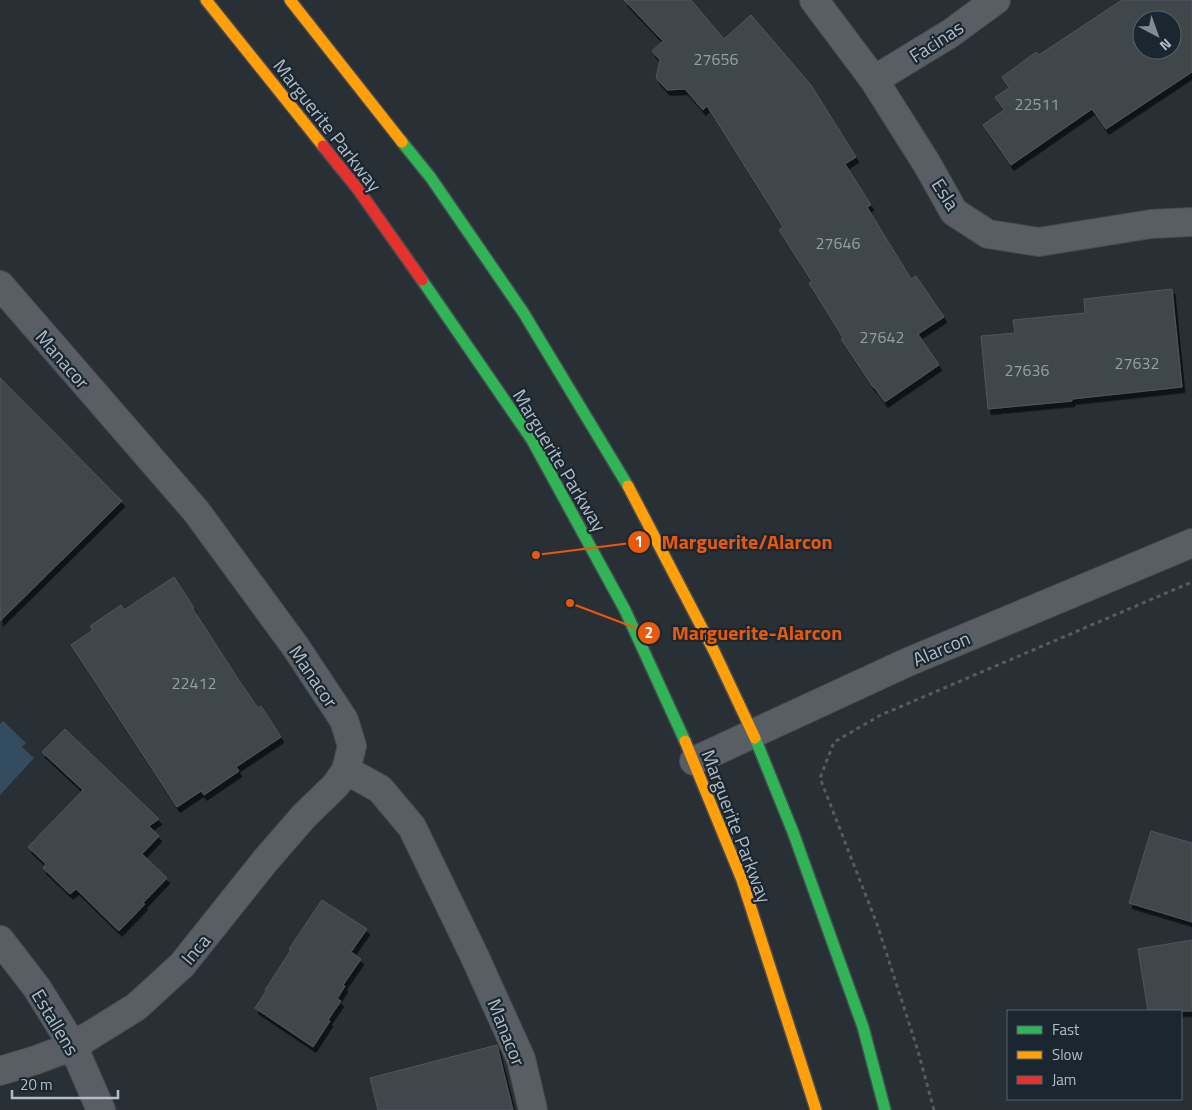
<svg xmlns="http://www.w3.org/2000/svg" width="1192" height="1110" font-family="'Titillium Web',sans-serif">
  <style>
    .water { fill: #344c5f }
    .building { fill: #40464c; stroke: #50575d; fill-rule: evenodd; filter: url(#shadow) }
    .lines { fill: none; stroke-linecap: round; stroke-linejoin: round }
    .street-casing { stroke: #464b50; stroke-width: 30 }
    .fast-casing { stroke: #454c52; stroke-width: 14 }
    .slow-casing { stroke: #454c52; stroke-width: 14 }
    .jam-casing { stroke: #454c52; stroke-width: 14 }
    .path { stroke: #565d61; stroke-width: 3; stroke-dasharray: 4 4; stroke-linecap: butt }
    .street { stroke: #585e64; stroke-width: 28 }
    .fast { stroke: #30b455; stroke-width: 11 }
    .slow { stroke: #ff9f0a; stroke-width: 11 }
    .jam { stroke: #e5322d; stroke-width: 11 }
    .labels { text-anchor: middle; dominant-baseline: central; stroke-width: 4.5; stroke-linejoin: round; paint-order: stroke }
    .number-label { font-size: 16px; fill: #959fa8 }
    .street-label { font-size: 19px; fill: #b1bdc7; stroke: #1b2730 }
    .leader { fill: none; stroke: #e8590c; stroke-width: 2 }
    .callout-dot { fill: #e8590c; stroke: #1b2730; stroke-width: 2 }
    .mark-label { font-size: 15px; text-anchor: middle; font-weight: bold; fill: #fff }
    .callout-label { font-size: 20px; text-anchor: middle; font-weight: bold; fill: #e8590c; stroke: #1b2730; stroke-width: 4.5; stroke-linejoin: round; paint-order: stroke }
  </style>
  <defs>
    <filter id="shadow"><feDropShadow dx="3" dy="5.5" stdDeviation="0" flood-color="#0009"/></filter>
  </defs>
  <rect width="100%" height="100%" fill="#282f35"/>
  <path class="water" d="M 3,721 L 26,743 L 22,747 L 34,758 L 0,795 L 0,724 Z"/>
  <path class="building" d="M 624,0 L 691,0 L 724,39 L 751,15 L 811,85 L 856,157 L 845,164 L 871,205 L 867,207 L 911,279 L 916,276 L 944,317 L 918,334 L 939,365 L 885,402 L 874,387 L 873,387 L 841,339 L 843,338 L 809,283 L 812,282 L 779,230 L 783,227 L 707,106 L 703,110 L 685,89 L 667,90 L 656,78 L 660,60 L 652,51 L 663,41 Z
    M 1122,0 L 1192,0 L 1192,72 L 1106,129 L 1092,109 L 1011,165 L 983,125 L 1004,110 L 995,97 L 1009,88 L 1002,77 L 1036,52 L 1039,55 ZM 1142,20 L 1172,20 L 1172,50 L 1142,50 Z
    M 1172,289 L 1182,387 L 1072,399 L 1072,401 L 988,409 L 981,336 L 1015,333 L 1013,320 L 1085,313 L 1084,299 Z
    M 0,378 L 122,501 L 0,621 Z
    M 174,577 L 194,608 L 193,609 L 238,679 L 258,708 L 261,706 L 281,737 L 236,767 L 239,771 L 204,795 L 201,791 L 177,807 L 71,645 L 93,630 L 90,626 L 121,605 L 124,610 Z
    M 65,729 L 159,819 L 149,826 L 159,836 L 142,854 L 167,878 L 143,903 L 145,904 L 119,931 L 76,889 L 70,894 L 43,868 L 46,864 L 28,847 L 83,790 L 42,752 Z
    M 1151,831 L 1192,843 L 1192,922 L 1129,903 Z
    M 322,900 L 367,929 L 351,952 L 361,959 L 343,985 L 345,986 L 337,999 L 341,1001 L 328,1020 L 330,1021 L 313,1047 L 255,1008 L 266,991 L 265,990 L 291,950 L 289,949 Z
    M 1192,940 L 1192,1011 L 1148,1011 L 1138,949 Z
    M 497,1045 L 513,1110 L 378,1110 L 370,1078 Z"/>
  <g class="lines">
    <g class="street-casing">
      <path id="street" d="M 814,0 L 874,80 L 927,164 L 954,212 L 988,234 L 1039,242 L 1151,224 L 1192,222
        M 874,80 L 951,33 L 996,0
        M 0,285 L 196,511 L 295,646 L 344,720 L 352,746 L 346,770 L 380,789 L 412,827 L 474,955 L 521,1059 L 533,1110
        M 694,761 L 908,662 L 1192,543
        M 0,940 L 37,988 L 73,1046 L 101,1110
        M 0,1071 L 36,1060 L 73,1046 L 136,1007 L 182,965 L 265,861 L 304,816 L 336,785 L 346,770"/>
    </g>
    <g class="fast-casing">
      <path id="fast" d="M 402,142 L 431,178 L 523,312 L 628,486
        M 422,280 L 532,440 L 625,610 L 685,741
        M 755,738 L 793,832 L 863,1027 L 885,1110"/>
    </g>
    <g class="slow-casing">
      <path id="slow" d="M 206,0 L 323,146
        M 290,0 L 402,142
        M 628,486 L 714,651 L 755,738
        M 685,741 L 742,880 L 816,1110"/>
    </g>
    <g class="jam-casing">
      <path id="jam" d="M 323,146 L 357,188 L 422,280"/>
    </g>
    <path class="path" d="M 934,1110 L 918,1051 L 877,924 L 820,778 L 834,742 L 881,715 L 1192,582"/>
    <use href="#street" class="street"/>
    <use href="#fast" class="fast"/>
    <use href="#slow" class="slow"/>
    <use href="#jam" class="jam"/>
  </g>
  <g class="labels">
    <g class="number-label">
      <text x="716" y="59">27656</text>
      <text x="1037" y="104">22511</text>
      <text x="838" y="243">27646</text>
      <text x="882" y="337">27642</text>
      <text x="1137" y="363">27632</text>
      <text x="1027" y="370">27636</text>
      <text x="194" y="683">22412</text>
    </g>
    <g class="street-label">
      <text transform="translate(936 41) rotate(-33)">Facinas</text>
      <text transform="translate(328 125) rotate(52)">Marguerite Parkway</text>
      <text transform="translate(946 194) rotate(57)">Esla</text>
      <text transform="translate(63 359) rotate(49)">Manacor</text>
      <text transform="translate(560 460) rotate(59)">Marguerite Parkway</text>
      <text transform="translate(941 648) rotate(-23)">Alarcon</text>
      <text transform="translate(314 676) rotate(56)">Manacor</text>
      <text transform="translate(737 826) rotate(69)">Marguerite Parkway</text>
      <text transform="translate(195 949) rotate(-50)">Inca</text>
      <text transform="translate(56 1022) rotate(59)">Estallens</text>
      <text transform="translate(507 1032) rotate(68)">Manacor</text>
    </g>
  </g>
  <path class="leader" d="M536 555L639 542M570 603L649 633"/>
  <g class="callout-dot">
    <circle cx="536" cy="555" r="5"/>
    <circle cx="570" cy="603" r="5"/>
    <circle cx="639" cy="542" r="12"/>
    <circle cx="649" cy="633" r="12"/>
  </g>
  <g class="mark-label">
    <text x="639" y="547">1</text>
    <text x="649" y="638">2</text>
  </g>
  <g class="callout-label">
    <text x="747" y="549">Marguerite/Alarcon</text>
    <text x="757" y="640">Marguerite-Alarcon</text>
  </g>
  <rect x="1007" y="1010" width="175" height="90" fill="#1b2730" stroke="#57636c"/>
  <rect x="1017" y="1026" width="25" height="8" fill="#30b455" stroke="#57636c"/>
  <text x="1052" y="1035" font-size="15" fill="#b1bdc7">Fast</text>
  <rect x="1017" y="1051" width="25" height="8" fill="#ff9f0a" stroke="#57636c"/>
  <text x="1052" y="1060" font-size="15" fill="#b1bdc7">Slow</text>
  <rect x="1017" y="1076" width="25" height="8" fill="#e5322d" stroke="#57636c"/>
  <text x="1052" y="1085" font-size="15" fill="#b1bdc7">Jam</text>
  <g transform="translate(1157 35) rotate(139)"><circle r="24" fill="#1b2730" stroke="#57636c"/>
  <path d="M0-4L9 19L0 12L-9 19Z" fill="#818b94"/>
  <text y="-8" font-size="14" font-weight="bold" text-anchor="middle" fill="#b1bdc7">N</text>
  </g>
  <path d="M12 1090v8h106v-8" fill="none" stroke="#b1bdc7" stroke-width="2.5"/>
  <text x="20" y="1090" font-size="15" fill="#b1bdc7" stroke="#1b2730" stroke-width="4" paint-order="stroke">20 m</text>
</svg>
